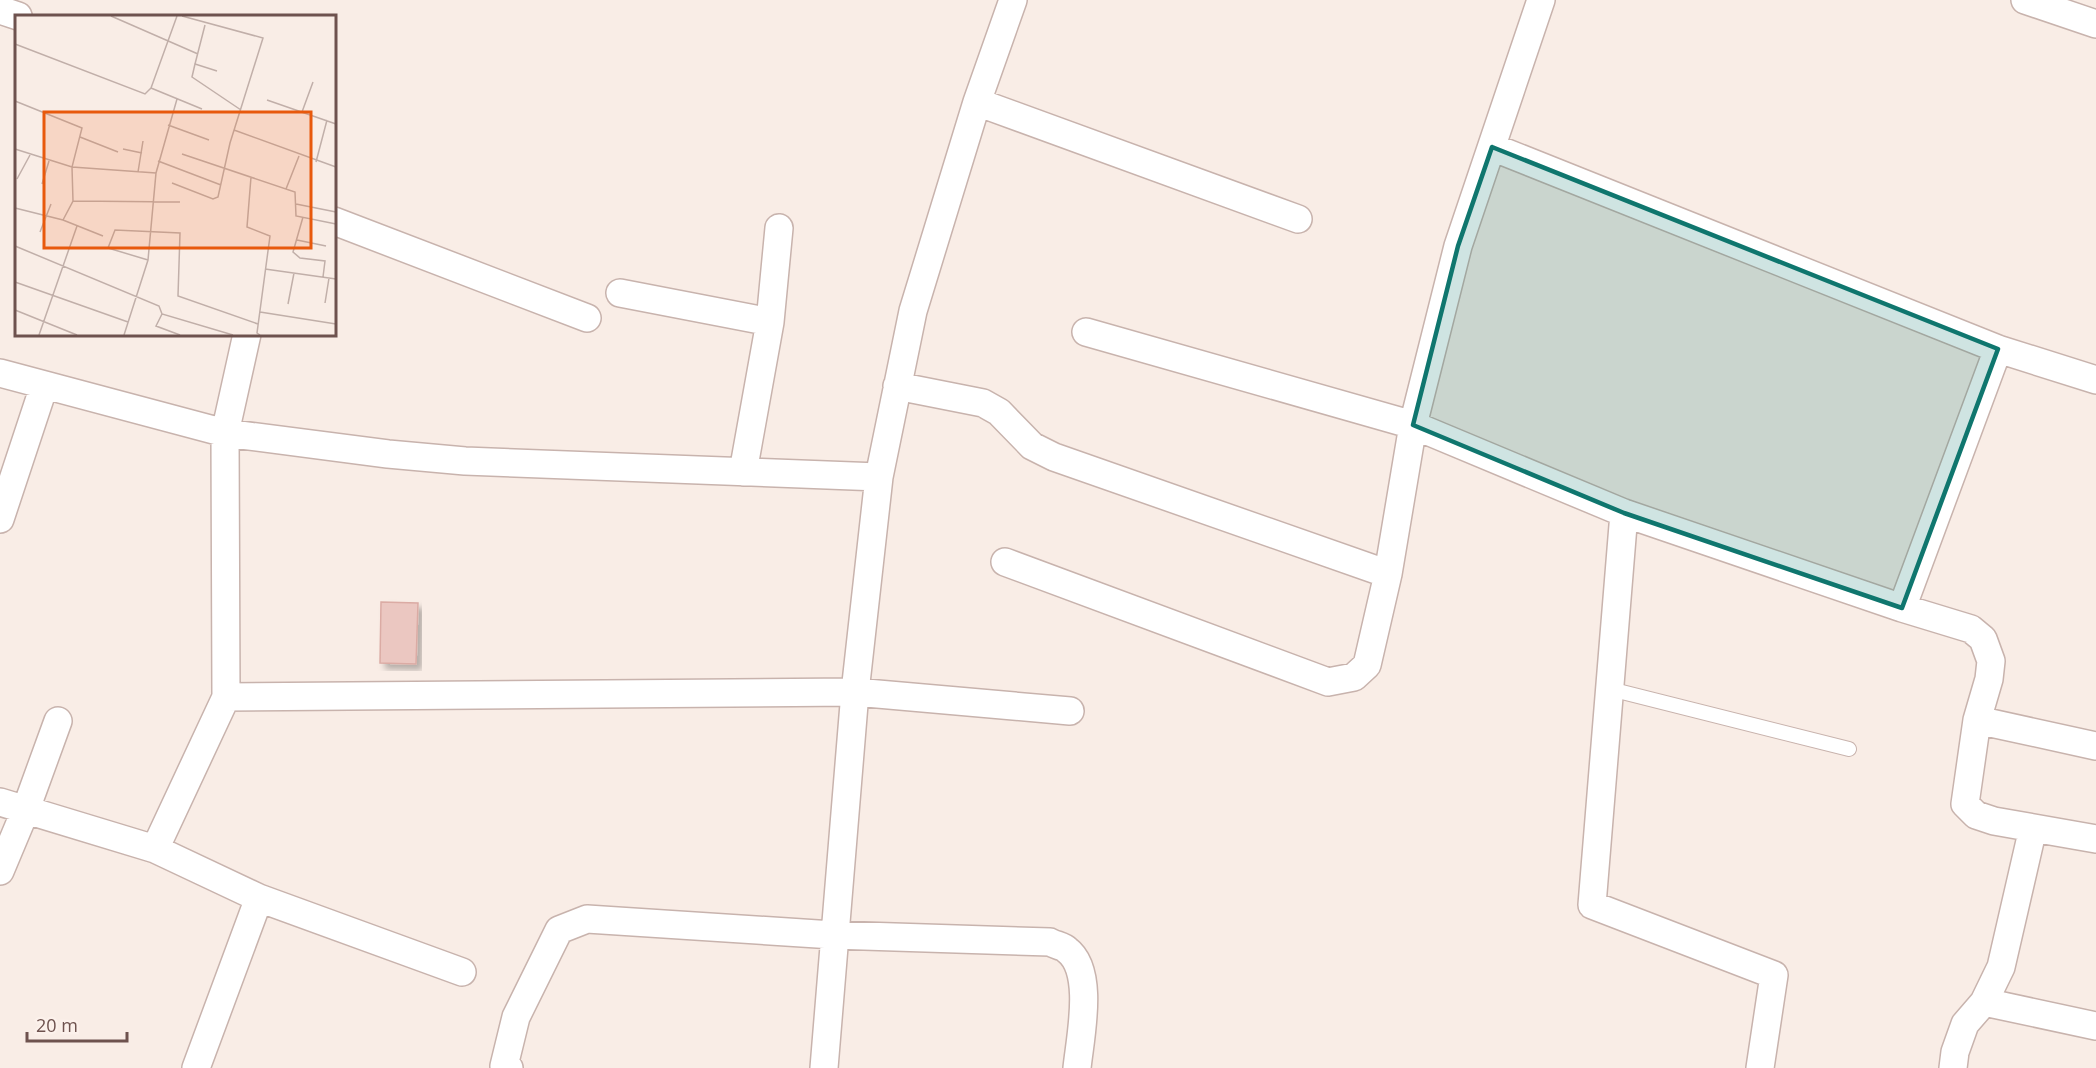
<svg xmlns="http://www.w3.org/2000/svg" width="2096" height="1068" font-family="'Open Sans',sans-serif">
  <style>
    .building { fill: #ebc7c1; stroke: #dbaba4; stroke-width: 1.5; filter: url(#shadow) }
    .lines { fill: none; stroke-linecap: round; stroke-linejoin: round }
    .service-casing { stroke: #c8b3ad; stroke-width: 16 }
    .minor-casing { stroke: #c8b3ad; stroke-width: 30 }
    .service { stroke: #fff; stroke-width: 14 }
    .minor { stroke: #fff; stroke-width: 27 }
    .marked { fill: #0f766e; fill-opacity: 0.2; stroke: #0f766e; stroke-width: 4.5; stroke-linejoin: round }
    .inset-road { fill: none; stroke: #c1afa9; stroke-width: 1.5 }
    .view { fill: #e8590c; fill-opacity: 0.15; stroke: #e8590c; stroke-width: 3 }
    .inset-edge { fill: none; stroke: #6e524e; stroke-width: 3 }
  </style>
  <defs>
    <filter id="shadow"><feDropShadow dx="5.5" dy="5.5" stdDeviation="3" flood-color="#0004"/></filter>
  </defs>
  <rect width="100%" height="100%" fill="#f9ede6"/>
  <path class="building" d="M 381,602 L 418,603 L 416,664 L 380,663 Z"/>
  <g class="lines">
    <g class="service-casing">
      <path id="service" d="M 1610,689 L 1849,749"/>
    </g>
    <g class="minor-casing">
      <path id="minor" d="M 2025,0 L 2096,24
        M 0,10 L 18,16
        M 977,102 L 1298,219
        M 1492,147 L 1998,349 L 2096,380
        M 334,221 L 587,318
        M 620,293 L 770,322
        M 1086,332 L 1413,425 L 1624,513 L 1902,608 L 1971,629 L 1983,639 L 1991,661 L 1989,679 L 1977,720 L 1965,804 L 1976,815 L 1994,821 L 2096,839
        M 0,373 L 225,433 L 388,454 L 465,461 L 879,477
        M 897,386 L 983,403 L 999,412 L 1032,446 L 1054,457 L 1388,574
        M 743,472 L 770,322 L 779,228
        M 1624,513 L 1592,905 L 1774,975 L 1760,1068
        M 0,519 L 44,386
        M 1005,562 L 1328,682 L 1354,677 L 1367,665 L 1388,574 L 1413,425 L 1458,246 L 1541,0
        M 1902,608 L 1998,349
        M 226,697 L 855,692 L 1070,711
        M 1977,720 L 2096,746
        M 0,802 L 155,849 L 259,898 L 462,972
        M 155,849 L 226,697 L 225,433 L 247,334
        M 0,871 L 26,809 L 58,721
        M 1984,1002 L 2096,1026
        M 196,1068 L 259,898
        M 509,1068 L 504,1066 L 516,1017 L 559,930 L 587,919 L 833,935 L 1050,942 C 1055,945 1063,946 1067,950 C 1095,971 1080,1038 1077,1068
        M 824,1068 L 855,692 L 879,477 L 913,311 L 977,102 L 1013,0
        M 1953,1068 L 1955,1052 L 1965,1024 L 1984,1002 L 2001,967 L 2033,828"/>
    </g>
    <use href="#service" class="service"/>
    <use href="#minor" class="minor"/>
  </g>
  <path class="marked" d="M 1492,147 L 1998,349 L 1902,608 L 1624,513 L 1413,425 L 1458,246 Z"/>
  <g transform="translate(15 15)">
    <rect width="321" height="321" fill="#f9ede6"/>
    <path class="inset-road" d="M 96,1 L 183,39M 162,1 L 136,73 L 187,94M 190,10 L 180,49 L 202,56M 0,29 L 130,79 L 136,73M 180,49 L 177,62 L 226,95M 252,85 L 321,109M 0,86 L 67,113 L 57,152 L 58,186 L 48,205M 287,97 L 298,67M 153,110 L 194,125M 219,115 L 321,152M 65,122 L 103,137M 0,134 L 57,152 L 141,158M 108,134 L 127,138M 167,139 L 280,177 L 281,201 L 321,209M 143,146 L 206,170M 301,147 L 312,105M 123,157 L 128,126M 236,162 L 232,212 L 255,221 L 242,318 L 245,320M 2,164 L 15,140M 157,168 L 198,184 L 203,182 L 215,128 L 248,23 L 167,1M 27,169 L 34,146M 271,174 L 284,141M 58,186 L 165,187M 281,189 L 321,197M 0,193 L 48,205 L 88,221M 288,202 L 278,237 L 285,243 L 310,246 L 308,262M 25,217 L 36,189M 282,225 L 311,231M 0,231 L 144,291 L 147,299 L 218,320M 133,245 L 93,233 L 100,215 L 165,218 L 163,281 L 243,309M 250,254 L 321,264M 0,267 L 113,307M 310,288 L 314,263M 273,289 L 279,258M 0,295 L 62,320M 245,297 L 321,309M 147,299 L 141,311 L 165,320M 24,320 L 62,211M 109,320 L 133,245 L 141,158 L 162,84"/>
    <path class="view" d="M 29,97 L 296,97 L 296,233 L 29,233 Z"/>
    <rect width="321" height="321" class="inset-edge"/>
  </g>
  <path d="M27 1032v9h100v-9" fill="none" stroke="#6e524e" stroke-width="3"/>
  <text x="36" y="1032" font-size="18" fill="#6e524e" stroke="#fcf1eb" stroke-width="4.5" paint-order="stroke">20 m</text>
</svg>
